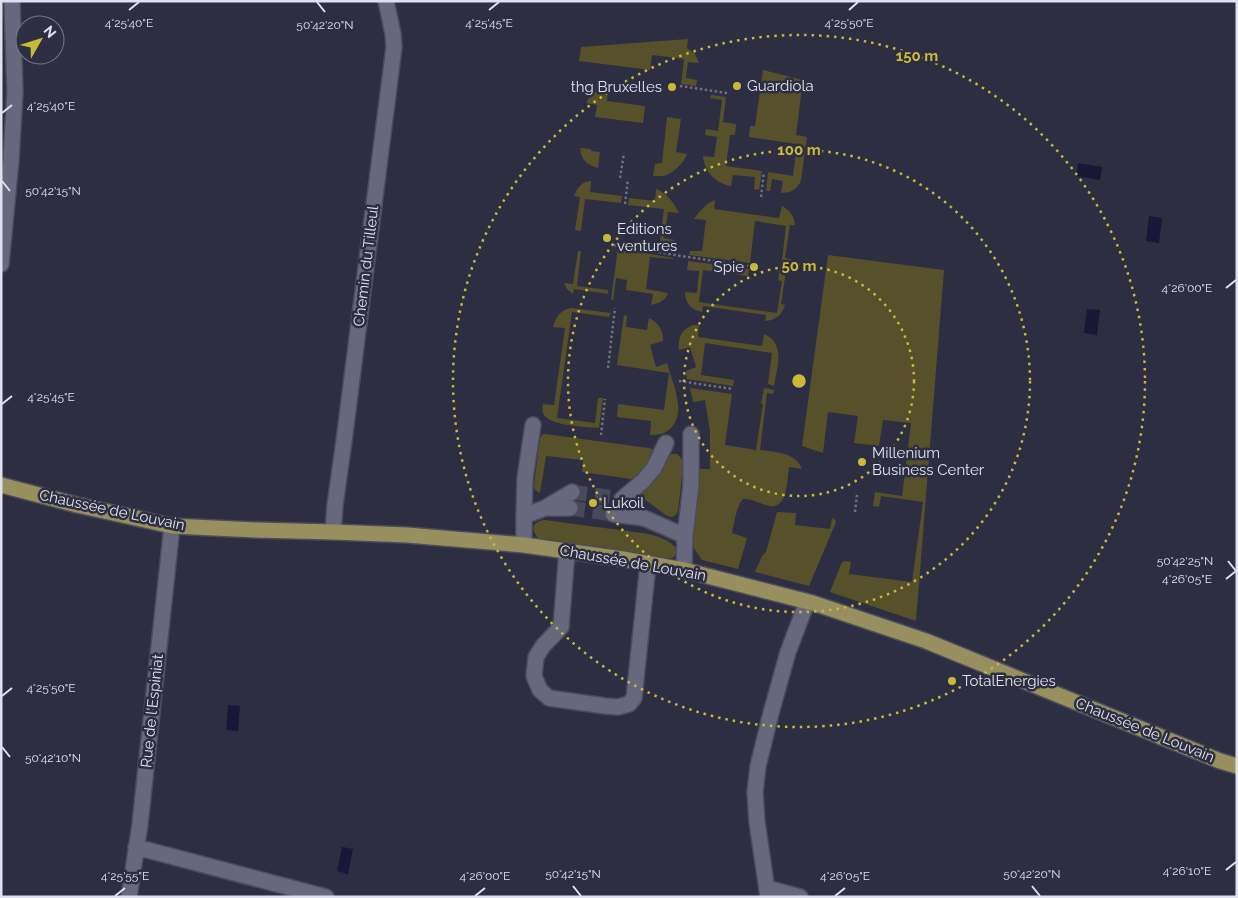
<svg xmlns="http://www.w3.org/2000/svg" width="1238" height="898" font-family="Raleway,sans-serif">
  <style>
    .green { fill: #56512b }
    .water { fill: #191737 }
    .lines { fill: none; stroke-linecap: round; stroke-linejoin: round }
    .minor-tunnel { stroke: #48495b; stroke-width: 15; stroke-dasharray: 15 8; stroke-linecap: butt }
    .minor-casing { stroke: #4b4b5b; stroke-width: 18 }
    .major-casing { stroke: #4b4b5b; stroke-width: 18 }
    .path { stroke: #6e6f80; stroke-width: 2.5; stroke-dasharray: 2.5 2.5; stroke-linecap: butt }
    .minor { stroke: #67687d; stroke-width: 15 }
    .major { stroke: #978f5d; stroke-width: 15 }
    .ticks { fill: none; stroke: #e0e1ee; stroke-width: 2 }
    .ring { fill: none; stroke: #caba39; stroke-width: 2.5; stroke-dasharray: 2.5 5 }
    .poi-dot { fill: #caba39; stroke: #2d2e41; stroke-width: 2 }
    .labels { text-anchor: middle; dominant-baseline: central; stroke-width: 5; stroke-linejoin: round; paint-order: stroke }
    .poi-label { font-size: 15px; fill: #e0e1ee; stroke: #2d2e41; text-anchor: start }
    .street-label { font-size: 15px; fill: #e0e1ee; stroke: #2d2e41 }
    .ticks-label { font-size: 12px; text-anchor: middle; fill: #e0e1ee; stroke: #2d2e41; stroke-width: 5; stroke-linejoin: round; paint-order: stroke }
    .centre { fill: #caba39; stroke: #2d2e41; stroke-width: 2.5 }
    .ring-label { font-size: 15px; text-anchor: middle; font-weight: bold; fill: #caba39; stroke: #2d2e41; stroke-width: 5; stroke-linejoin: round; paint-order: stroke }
  </style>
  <rect width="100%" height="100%" fill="#2d2e41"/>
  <path class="green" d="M 688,39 L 687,48 L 695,54 L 699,63 L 688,62 L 686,78 L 697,80 L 696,86 L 681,84 L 684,59 L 652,55 L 650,70 L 579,61 L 581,47 Z
    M 763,70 L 803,80 L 796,135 L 807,137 L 801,180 C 798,189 791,193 781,193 L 783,181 L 772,179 L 770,191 L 766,191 L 768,172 L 793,176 L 797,144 L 749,137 L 750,126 L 755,126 Z
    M 605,89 L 608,89 L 607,101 L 645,106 L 643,123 L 595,117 L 597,105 L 586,103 C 590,95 595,90 605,89 Z
    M 711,95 L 726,97 L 723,122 L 736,124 L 735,135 L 730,135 L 726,166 L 762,171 L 759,190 L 754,189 L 755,177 L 733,175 L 731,186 C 716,184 704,171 703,156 L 714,157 L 717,137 L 705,135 L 706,129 L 718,131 L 722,100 L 710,98 Z
    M 667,117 L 681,119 L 676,152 L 687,154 C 684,163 672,175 662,176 C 659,176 656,176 653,176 L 655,164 L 662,163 Z
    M 580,148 L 591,149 L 591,151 L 600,152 L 598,168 C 587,165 581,160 580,148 Z
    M 591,181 L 590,192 L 622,196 L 621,203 L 585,199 L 581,231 L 575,230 L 580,197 L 574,196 C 578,187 581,182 591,181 Z
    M 656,189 C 667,193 674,203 679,213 L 668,212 L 664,238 L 675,240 L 675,243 L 660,241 L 664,209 L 628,205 L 629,198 L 655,201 Z
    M 715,200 L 714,209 L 779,218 L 782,206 C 790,211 794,215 795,225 L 790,225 L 785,258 L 791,259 L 791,261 L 782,260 L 786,226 L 755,221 L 750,263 L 689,255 L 690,251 L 702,251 L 706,220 L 694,219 C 700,211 706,203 715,200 Z
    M 618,248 L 673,258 L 673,259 L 650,257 L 646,289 L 668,293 C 665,301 659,303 651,305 L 653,294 L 626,290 L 627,280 L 616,278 L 613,300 L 611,300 Z
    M 578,251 L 581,251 L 577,286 L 608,290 L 608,294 L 574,289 L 573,294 L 567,289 L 564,283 L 573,284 Z
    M 828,255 L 944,270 L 916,621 L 830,592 L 841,564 L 844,561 L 851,562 L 849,574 L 912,582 L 923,502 L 881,496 L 879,507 L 873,506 L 875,492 L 902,496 L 911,423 L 883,420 L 879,446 L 854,443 L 858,416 L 828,412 L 823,453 L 802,446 Z
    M 688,261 L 749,269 L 748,276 L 703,270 L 699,302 L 777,313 L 782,281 L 778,280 L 780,267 L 790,267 L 790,271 L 786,271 L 781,304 L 785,305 C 782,315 776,320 765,321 L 766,315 L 703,306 L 702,312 C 691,310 685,303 685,292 L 697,293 L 699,271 L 687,270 Z
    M 571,308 L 611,313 L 609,317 L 572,312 L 557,418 L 595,423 L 598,398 L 603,398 L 599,428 C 586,427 551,426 544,415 C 542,412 542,408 543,404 L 554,405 L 565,328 L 553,327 C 556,317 560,310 571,308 Z
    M 624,315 L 627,316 L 626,327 L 647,330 L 649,318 C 659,323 663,330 663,341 L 650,345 L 656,367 L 667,363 C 672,382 687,411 671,428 C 665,434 658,435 650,435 L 651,421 L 617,417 L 618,404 L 664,410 L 669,373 L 617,365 Z
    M 693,325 L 699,325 L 698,337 L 762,346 L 764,334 C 786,343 777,367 774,386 L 768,384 L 772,353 L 705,343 L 701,375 L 734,380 L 733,386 L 687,379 L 686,371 L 696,367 L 690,347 L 679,350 C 678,337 681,330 693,325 Z
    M 690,388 L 732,394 L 725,445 L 756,450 L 763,404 L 761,404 L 764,388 L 774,390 L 773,394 L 767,393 L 760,450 C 775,452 797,453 802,469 L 789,467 C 787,479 788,509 770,506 C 761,505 753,498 743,499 C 737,505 734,523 732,533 L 747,538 L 738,569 L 702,560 L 695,550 L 692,541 L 698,469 L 710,469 L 710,431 L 705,400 L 693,402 Z
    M 545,434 L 649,448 L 652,449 L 655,452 L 638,480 L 582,472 L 583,460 L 546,456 L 540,493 L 535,490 L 534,486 L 540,438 L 542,435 Z
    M 672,454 L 677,454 C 682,458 683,461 683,467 L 678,511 L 676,515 L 672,517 L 667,516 L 643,498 L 641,493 L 668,456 Z
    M 777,512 L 796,513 L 795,525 L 830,529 L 832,518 L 835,520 L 836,522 L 809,586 L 755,572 L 762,556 L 766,552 Z
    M 545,520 L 649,534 C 659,537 670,540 677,549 C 676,555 675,557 670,559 L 539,539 C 530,530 532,521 545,520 Z"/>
  <path class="water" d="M 1078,163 L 1102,167 L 1100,180 L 1076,176 Z
    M 1149,216 L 1162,218 L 1159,243 L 1146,241 Z
    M 1087,309 L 1100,310 L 1097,335 L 1084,333 Z
    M 228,705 L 240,706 L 238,731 L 226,730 Z
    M 342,847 L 353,849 L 348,874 L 337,871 Z"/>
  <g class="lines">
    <path class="minor-tunnel" d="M 572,492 L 615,498
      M 570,508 L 613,514"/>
    <g class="minor-casing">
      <path id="minor" d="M 1,264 L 11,160 L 15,92 L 12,1
        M 622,499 L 643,481 L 654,468 L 666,443
        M 545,508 L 572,492
        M 613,514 L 644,518 L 685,536 L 684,570
        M 524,516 L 525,478 L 533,425
        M 333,532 L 335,505 L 344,441 L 394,47 L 393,34 L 386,1
        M 685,536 L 691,485 L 691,434
        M 524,545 L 524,516 L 545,508 L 570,508
        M 567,551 L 561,627 L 543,646 L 536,657 L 534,676 L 540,690 L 549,698 L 605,706 L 618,707 L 629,704 L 634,698 L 648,564
        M 136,847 L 326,897
        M 767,888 L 800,897
        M 129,897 L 140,824 L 172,526
        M 768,897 L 757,822 L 755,792 L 758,766 L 771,713 L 788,652 L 807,602"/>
    </g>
    <g class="major-casing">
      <path id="major" d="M 1,485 L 77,505 L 172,526 L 256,530 L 333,532 L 407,535 L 524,545 L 623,559 L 684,570 L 813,603 L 926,641 L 1220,761 L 1237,766"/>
    </g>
    <path class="path" d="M 680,86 L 727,93
      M 620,178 L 624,153
      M 761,197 L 764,172
      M 625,204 L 628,179
      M 614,245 L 681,256 L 749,266
      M 608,368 L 615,308
      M 679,381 L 733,389
      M 601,435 L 605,399
      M 855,512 L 857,495"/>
    <use href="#minor" class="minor"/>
    <use href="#major" class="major"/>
  </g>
  <path class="ticks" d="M 317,2 L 325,12M 129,10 L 139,2M 489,10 L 499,2M 849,10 L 858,2M 2,113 L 12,105M 2,181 L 10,191M 1226,288 L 1236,280M 2,404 L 12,396M 1228,561 L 1236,571M 1226,579 L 1236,571M 2,696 L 12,688M 2,747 L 10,757M 1226,870 L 1236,862M 573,886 L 581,896M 1032,886 L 1040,896M 115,896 L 125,888M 475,896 L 485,888M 835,896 L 845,888"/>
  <g class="ring">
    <circle cx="799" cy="381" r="115"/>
    <circle cx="799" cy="381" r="231"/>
    <circle cx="799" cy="381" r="346"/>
  </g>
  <g class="poi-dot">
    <circle cx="737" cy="86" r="5"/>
    <circle cx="672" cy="87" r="5"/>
    <circle cx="607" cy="238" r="5"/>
    <circle cx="754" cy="267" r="5"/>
    <circle cx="862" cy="462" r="5"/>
    <circle cx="593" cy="503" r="5"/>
    <circle cx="952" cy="681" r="5"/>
  </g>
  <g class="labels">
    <g class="poi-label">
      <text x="747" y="86">Guardiola</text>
      <text x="662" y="87" text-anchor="end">thg Bruxelles</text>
      <text x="617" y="229">Editions<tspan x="617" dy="17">ventures</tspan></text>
      <text x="744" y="267" text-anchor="end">Spie</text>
      <text x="872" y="453">Millenium<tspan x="872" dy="17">Business Center</tspan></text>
      <text x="603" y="503">Lukoil</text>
      <text x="962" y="681">TotalEnergies</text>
    </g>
    <g class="street-label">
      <text transform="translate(366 266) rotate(-83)">Chemin du Tilleul</text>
      <text transform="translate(112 510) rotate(12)">Chaussée de Louvain</text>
      <text transform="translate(633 563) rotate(10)">Chaussée de Louvain</text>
      <text transform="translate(152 711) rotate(-84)">Rue de l'Espiniat</text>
      <text transform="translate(1145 730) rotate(22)">Chaussée de Louvain</text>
    </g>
  </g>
  <g class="ticks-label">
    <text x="489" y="27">4°25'45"E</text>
    <text x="129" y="27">4°25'40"E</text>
    <text x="849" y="27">4°25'50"E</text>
    <text x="325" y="29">50°42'20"N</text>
    <text x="51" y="110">4°25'40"E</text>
    <text x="53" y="195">50°42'15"N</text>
    <text x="1187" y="292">4°26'00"E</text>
    <text x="51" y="401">4°25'45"E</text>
    <text x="1185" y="565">50°42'25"N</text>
    <text x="1187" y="583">4°26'05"E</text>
    <text x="51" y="692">4°25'50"E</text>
    <text x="53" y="762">50°42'10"N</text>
    <text x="1187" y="875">4°26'10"E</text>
    <text x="573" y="878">50°42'15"N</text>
    <text x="1032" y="878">50°42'20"N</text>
    <text x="125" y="880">4°25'55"E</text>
    <text x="485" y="880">4°26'00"E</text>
    <text x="845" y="880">4°26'05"E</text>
  </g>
  <circle cx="799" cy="381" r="8" class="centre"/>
  <g class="ring-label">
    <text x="917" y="61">150 m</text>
    <text x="799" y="155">100 m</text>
    <text x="799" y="271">50 m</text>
  </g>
  <rect width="1238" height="898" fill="none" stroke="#e0e1ee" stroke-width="5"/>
  <g transform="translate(40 40) rotate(51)"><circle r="24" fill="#2d2e41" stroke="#757686"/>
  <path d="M0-4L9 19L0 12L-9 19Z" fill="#caba39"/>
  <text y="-8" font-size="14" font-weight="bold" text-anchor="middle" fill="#e0e1ee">N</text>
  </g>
</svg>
